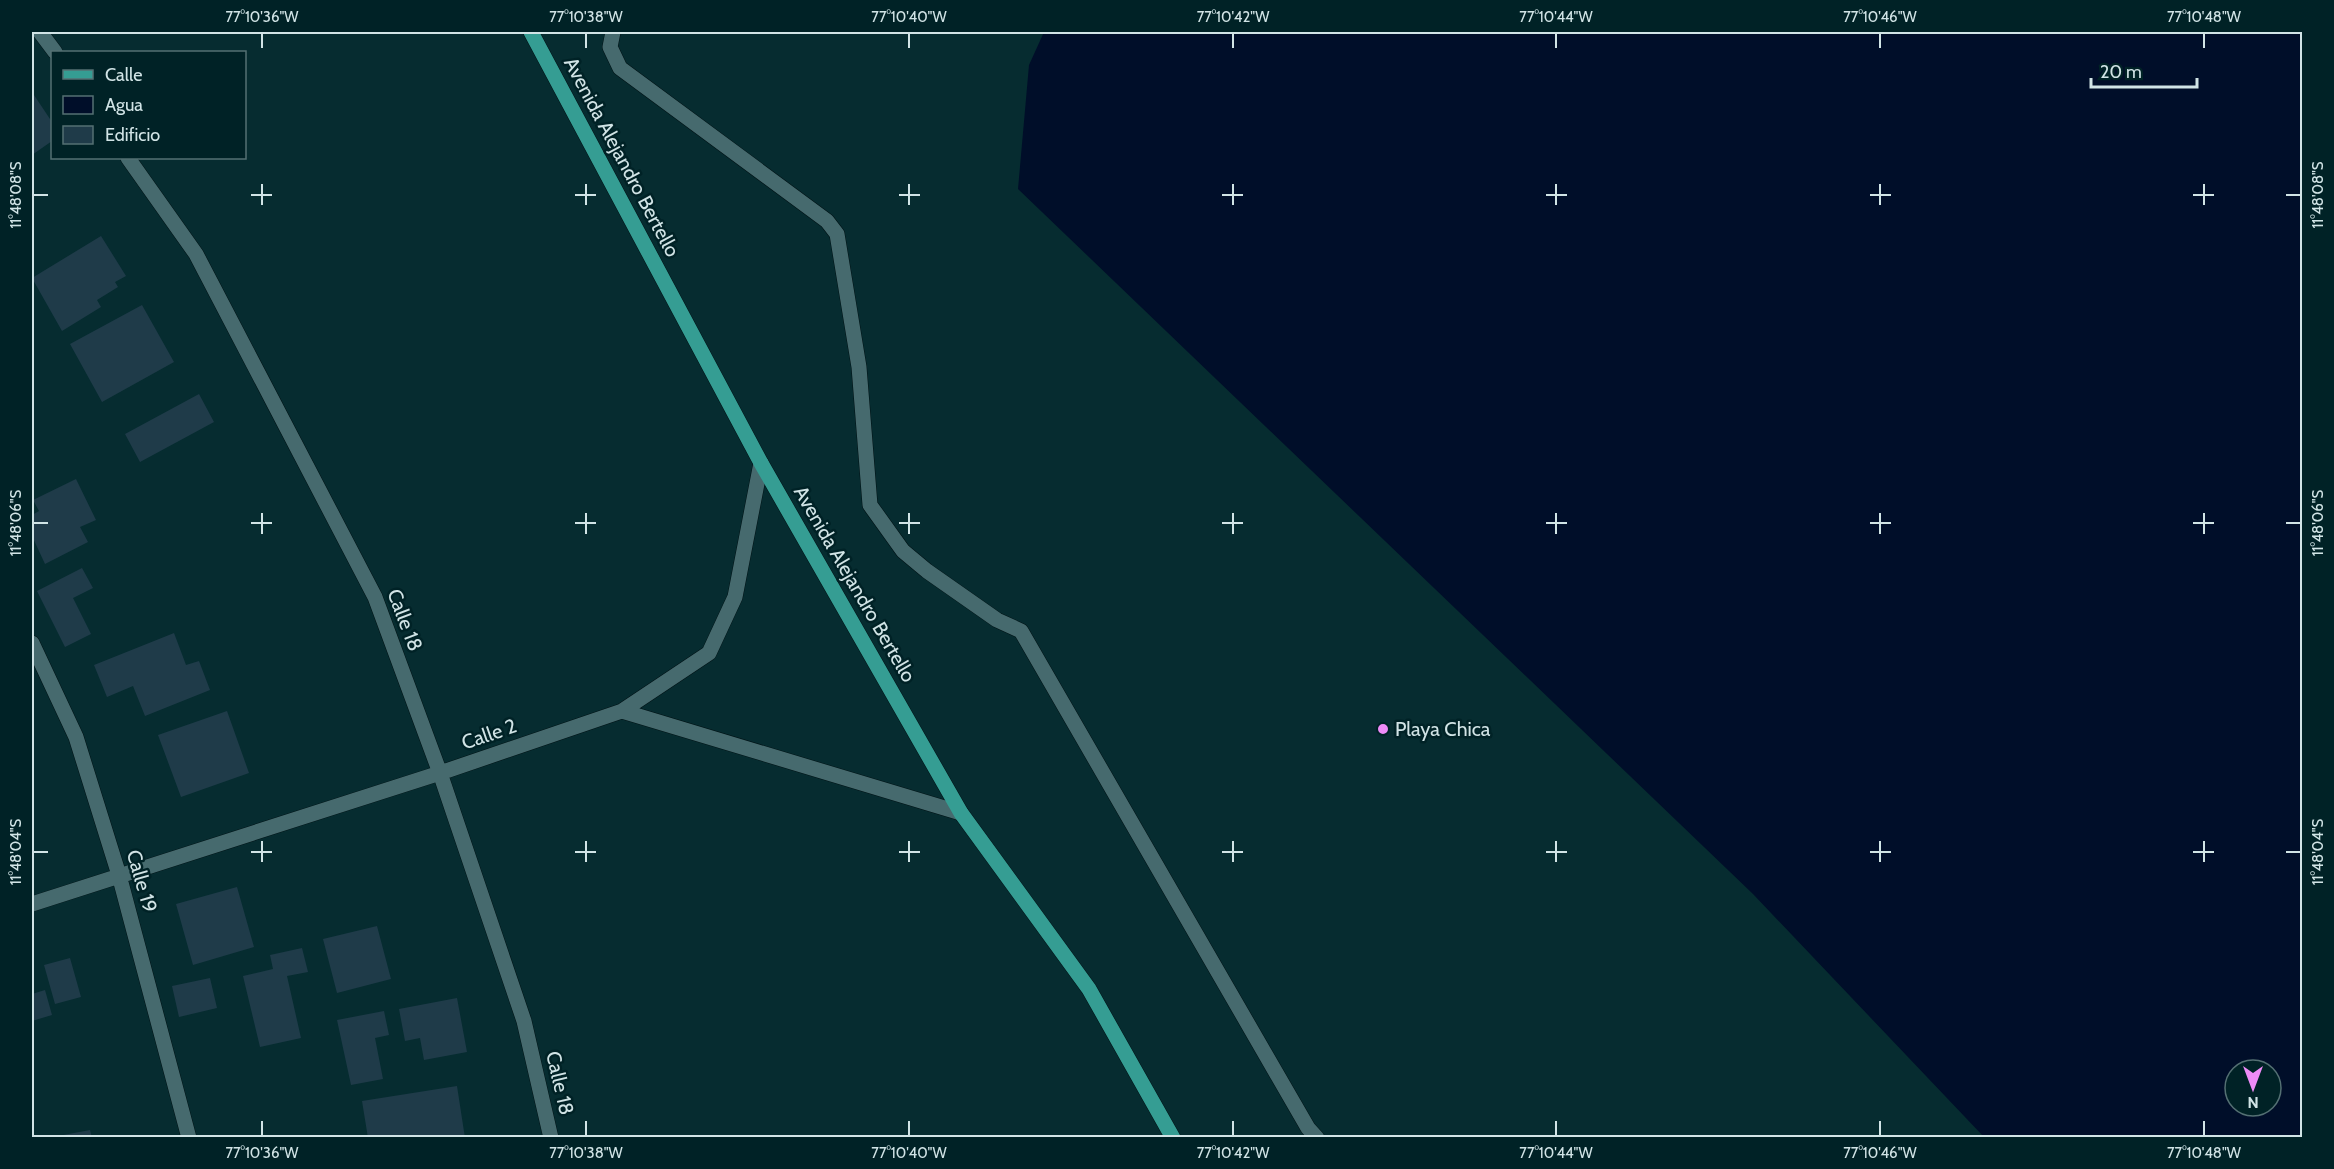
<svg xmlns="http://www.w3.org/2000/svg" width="2334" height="1169" font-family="Cabin,sans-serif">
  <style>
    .water { fill: #000e29; fill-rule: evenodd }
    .building { fill: #1f3b49 }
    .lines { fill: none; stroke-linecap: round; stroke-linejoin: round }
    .minor-casing { stroke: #001316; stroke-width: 16 }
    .major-casing { stroke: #001316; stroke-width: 16 }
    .minor { stroke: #466a6e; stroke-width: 15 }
    .major { stroke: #359d93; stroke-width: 15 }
    .ticks { fill: none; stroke: #d1e4e6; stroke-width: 2 }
    .poi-dot { fill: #ee8bf7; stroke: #002226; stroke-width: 2 }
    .labels { text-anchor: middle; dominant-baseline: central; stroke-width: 5; stroke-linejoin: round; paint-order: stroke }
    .street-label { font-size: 20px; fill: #d1e4e6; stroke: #002226 }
    .poi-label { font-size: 20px; fill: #d1e4e6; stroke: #002226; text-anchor: start }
    .neatline { fill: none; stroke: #d1e4e6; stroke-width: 2 }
    .ticks-label { font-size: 15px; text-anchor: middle; fill: #d1e4e6 }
  </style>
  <rect width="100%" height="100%" fill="#062c30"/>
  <path class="water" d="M 1044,32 L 2302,32 L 2302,1137 L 1984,1137 L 1753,894 L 1018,189 L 1029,65 ZM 2235,1070 L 2271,1070 L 2271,1106 L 2235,1106 Z"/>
  <path class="building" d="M 32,92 L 52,122 L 52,141 L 32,155 Z
    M 101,236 L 126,276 L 115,282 L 118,287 L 97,300 L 101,307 L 62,331 L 32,278 Z
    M 142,305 L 174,362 L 102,402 L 70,344 Z
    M 199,394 L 214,422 L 140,462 L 125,434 Z
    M 76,479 L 96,520 L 80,527 L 88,542 L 45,564 L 32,536 L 32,515 L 39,511 L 33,500 Z
    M 82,568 L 93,588 L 73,598 L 91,634 L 65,647 L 37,591 Z
    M 174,633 L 186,665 L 199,661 L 210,690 L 145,716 L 133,686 L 107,697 L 94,665 Z
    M 227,711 L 249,773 L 181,797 L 158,735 Z
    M 237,887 L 254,947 L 193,965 L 176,904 Z
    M 377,926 L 391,979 L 337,993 L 323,939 Z
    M 302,948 L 308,972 L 287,976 L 301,1038 L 260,1047 L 243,976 L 273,969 L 270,955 Z
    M 70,958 L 81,997 L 55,1004 L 44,965 Z
    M 210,978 L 217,1008 L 179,1017 L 172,986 Z
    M 45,990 L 52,1015 L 32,1021 L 32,994 Z
    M 457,998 L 467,1052 L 424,1060 L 420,1038 L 405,1041 L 399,1009 Z
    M 384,1011 L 389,1035 L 375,1038 L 383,1079 L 351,1085 L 337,1020 Z
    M 457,1086 L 465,1138 L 368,1138 L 362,1101 Z
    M 90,1130 L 92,1138 L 59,1138 L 58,1136 Z"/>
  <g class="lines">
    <g class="minor-casing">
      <path id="minor" d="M 40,32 L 55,52
        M 613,32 L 610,47 L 620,68 L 827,221 L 837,234 L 859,367 L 870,505 L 903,551 L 927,571 L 997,620 L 1021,631 L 1308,1128 L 1317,1138
        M 128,158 L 196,254 L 375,597 L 440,773 L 524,1021 L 551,1138
        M 32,643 L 76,737 L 119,875 L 189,1138
        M 622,711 L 709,653 L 735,597 L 761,463
        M 32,904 L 440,773 L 622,711 L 961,813"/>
    </g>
    <g class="major-casing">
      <path id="major" d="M 531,32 L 761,463 L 961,813 L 1089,989 L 1173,1138"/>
    </g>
    <use href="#minor" class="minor"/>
    <use href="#major" class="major"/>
  </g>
  <path class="ticks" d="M 262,33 L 262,48M 586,33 L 586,48M 909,33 L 909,48M 1233,33 L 1233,48M 1556,33 L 1556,48M 1880,33 L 1880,48M 2204,33 L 2204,48M 262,184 L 262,205M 586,184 L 586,205M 909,184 L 909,205M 1233,184 L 1233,205M 1556,184 L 1556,205M 1880,184 L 1880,205M 2204,184 L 2204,205M 33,195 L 48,195M 251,195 L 272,195M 575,195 L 596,195M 899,195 L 920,195M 1222,195 L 1243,195M 1546,195 L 1567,195M 1870,195 L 1891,195M 2193,195 L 2214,195M 2286,195 L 2301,195M 262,513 L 262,534M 586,513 L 586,534M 909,513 L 909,534M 1233,513 L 1233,534M 1556,513 L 1556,534M 1880,513 L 1880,534M 2204,513 L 2204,534M 33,523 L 48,523M 251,523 L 272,523M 575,523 L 596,523M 899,523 L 920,523M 1222,523 L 1243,523M 1546,523 L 1567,523M 1870,523 L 1891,523M 2193,523 L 2214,523M 2286,523 L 2301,523M 262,841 L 262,862M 586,841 L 586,862M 909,841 L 909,862M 1233,841 L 1233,862M 1556,841 L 1556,862M 1880,841 L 1880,862M 2204,841 L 2204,862M 33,852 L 48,852M 251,852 L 272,852M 575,852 L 596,852M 899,852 L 920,852M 1222,852 L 1243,852M 1546,852 L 1567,852M 1870,852 L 1891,852M 2193,852 L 2214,852M 2286,852 L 2301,852M 262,1121 L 262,1136M 586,1121 L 586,1136M 909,1121 L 909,1136M 1233,1121 L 1233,1136M 1556,1121 L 1556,1136M 1880,1121 L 1880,1136M 2204,1121 L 2204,1136"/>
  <circle class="poi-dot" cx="1383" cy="729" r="6"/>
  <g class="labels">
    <g class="street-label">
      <text transform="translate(622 157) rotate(62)">Avenida Alejandro Bertello</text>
      <text transform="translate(855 584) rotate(60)">Avenida Alejandro Bertello</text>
      <text transform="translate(405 620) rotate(69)">Calle 18</text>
      <text transform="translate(489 734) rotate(-19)">Calle 2</text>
      <text transform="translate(142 881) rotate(74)">Calle 19</text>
      <text transform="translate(560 1083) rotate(77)">Calle 18</text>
    </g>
    <g class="poi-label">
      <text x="1395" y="729">Playa Chica</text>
    </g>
  </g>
  <rect width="2334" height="1169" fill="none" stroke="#002226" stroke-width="66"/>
  <rect x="51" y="51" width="195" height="108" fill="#002226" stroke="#547073" stroke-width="1.5"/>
  <rect x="63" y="70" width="30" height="9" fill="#359d93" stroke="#547073" stroke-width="1.5"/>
  <text x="105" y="81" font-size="18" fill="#d1e4e6">Calle</text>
  <rect x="63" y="96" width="30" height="18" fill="#000e29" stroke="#547073" stroke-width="1.5"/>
  <text x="105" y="111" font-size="18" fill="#d1e4e6">Agua</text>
  <rect x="63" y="126" width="30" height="18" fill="#1f3b49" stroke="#547073" stroke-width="1.5"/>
  <text x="105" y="141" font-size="18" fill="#d1e4e6">Edificio</text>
  <g transform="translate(2253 1088) rotate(180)"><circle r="28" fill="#002226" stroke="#547073" stroke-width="1.5"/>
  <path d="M0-4.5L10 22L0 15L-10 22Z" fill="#ee8bf7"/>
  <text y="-9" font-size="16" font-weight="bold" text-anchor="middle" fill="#d1e4e6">N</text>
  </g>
  <path d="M2091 78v9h106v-9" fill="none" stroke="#d1e4e6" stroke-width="3"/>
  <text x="2100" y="78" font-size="18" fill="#d1e4e6" stroke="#002226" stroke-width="4.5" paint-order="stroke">20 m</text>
  <rect x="33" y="33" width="2268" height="1103" class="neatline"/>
  <g class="ticks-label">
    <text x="262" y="22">77°10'36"W</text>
    <text x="586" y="22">77°10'38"W</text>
    <text x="909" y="22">77°10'40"W</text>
    <text x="1233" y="22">77°10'42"W</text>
    <text x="1556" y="22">77°10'44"W</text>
    <text x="1880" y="22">77°10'46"W</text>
    <text x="2204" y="22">77°10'48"W</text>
    <text transform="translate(2318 195) rotate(-90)" y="5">11°48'08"S</text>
    <text transform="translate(16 195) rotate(-90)" y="5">11°48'08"S</text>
    <text transform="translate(2318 523) rotate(-90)" y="5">11°48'06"S</text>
    <text transform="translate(16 523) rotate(-90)" y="5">11°48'06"S</text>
    <text transform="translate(2318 852) rotate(-90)" y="5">11°48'04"S</text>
    <text transform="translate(16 852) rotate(-90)" y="5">11°48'04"S</text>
    <text x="262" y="1158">77°10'36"W</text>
    <text x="586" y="1158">77°10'38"W</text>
    <text x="909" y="1158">77°10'40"W</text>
    <text x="1233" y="1158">77°10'42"W</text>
    <text x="1556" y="1158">77°10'44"W</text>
    <text x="1880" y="1158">77°10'46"W</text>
    <text x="2204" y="1158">77°10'48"W</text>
  </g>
</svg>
